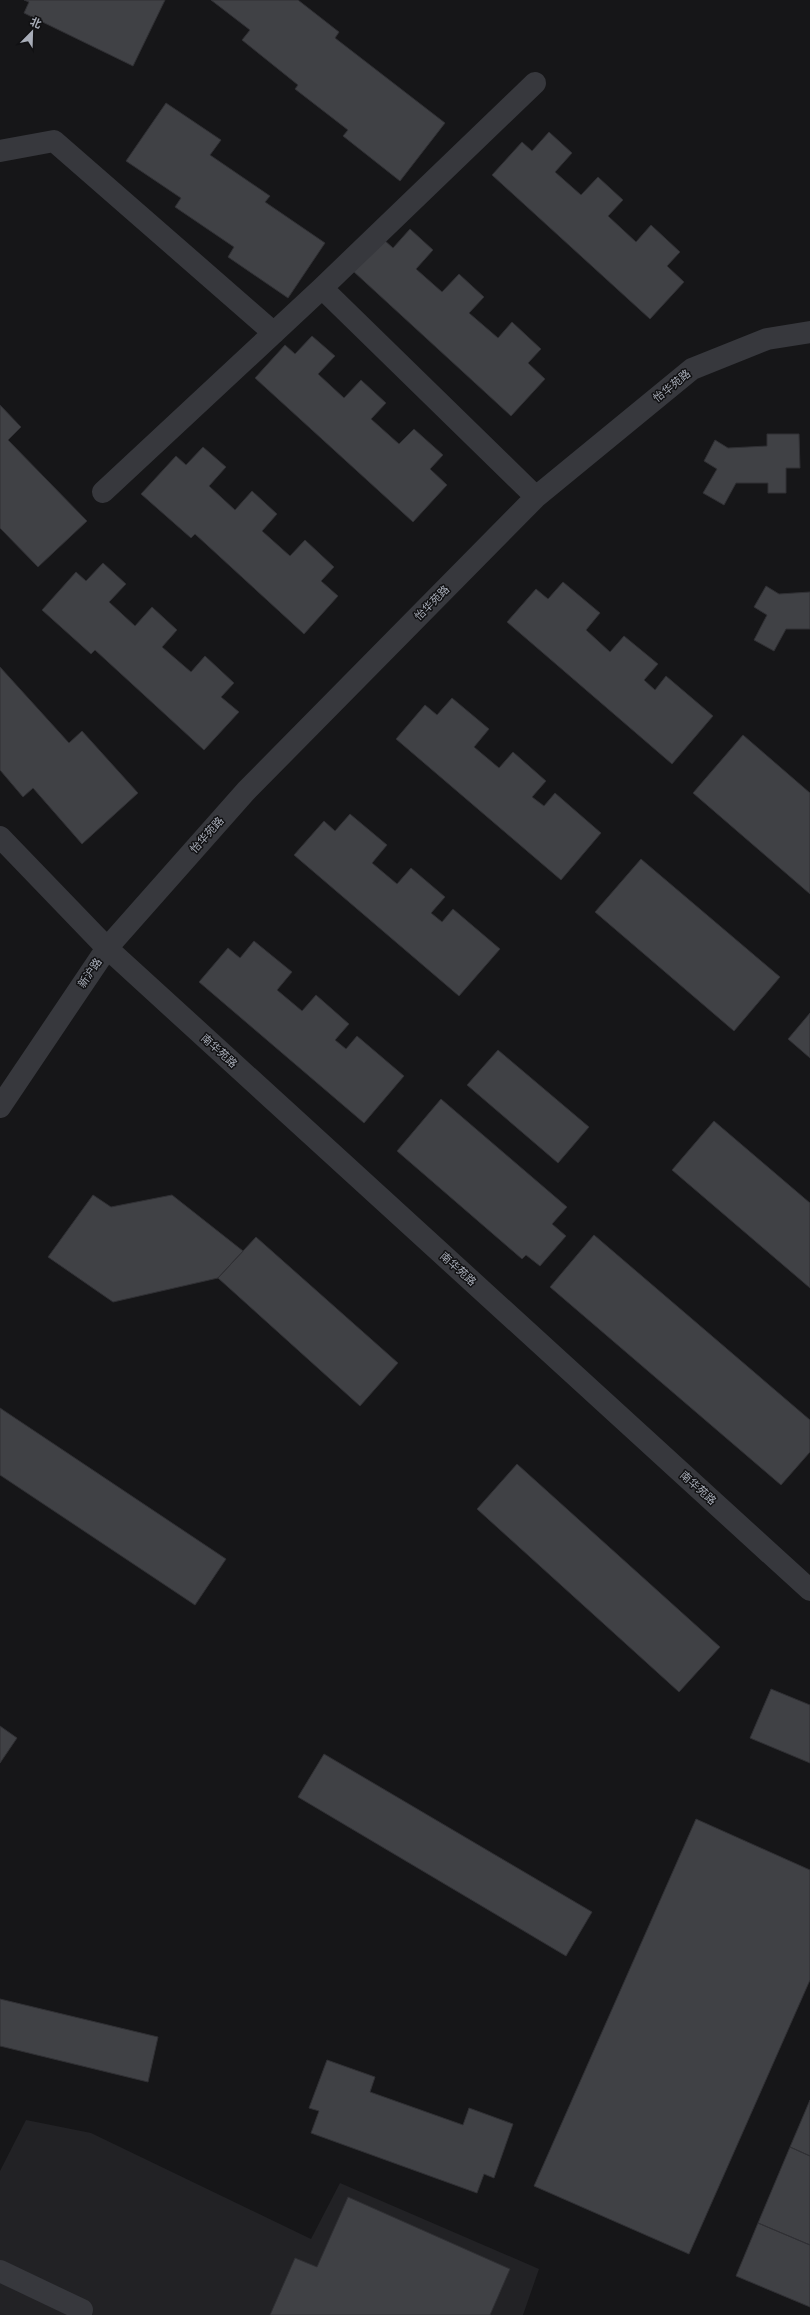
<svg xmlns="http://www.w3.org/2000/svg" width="810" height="2315" font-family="'Alegreya Sans','Noto Sans SC',sans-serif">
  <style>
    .built { fill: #222225 }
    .building { fill: #404145; stroke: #303034 }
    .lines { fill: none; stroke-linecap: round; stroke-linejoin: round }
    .minor { stroke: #37383d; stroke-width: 22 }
    .labels { text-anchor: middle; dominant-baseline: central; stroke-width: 3; stroke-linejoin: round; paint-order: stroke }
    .street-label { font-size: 11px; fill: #a8adb8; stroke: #111113 }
  </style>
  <rect width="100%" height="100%" fill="#161618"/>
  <path class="built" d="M 26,2120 L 91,2133 L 311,2239 L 340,2183 L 539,2269 L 523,2315 L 0,2315 L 0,2171 Z"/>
  <path class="building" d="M 24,0 L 165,0 L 133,66 L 24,13 L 29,2 Z
    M 211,0 L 298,0 L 339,32 L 335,38 L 445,123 L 400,181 L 343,136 L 348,130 L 295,89 L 298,85 L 242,40 L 250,30 Z
    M 166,103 L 221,140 L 210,155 L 270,196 L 265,202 L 325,243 L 288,298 L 228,257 L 234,247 L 175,207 L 181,198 L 126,161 Z
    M 549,132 L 572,153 L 555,172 L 581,195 L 598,177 L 623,200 L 608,216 L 636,242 L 651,225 L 680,252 L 667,266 L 684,282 L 650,319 L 492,175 L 522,142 L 532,151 Z
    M 410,229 L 433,250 L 416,269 L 442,292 L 459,274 L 484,297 L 469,313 L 498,338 L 512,322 L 541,349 L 528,363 L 545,379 L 511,416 L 353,271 L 383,239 L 393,248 Z
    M 312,336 L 335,356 L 318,374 L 344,398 L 361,380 L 386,403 L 371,419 L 399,444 L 414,429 L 443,455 L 430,469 L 447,485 L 413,522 L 255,378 L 285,345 L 295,354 Z
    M 0,405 L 21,427 L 8,440 L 87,521 L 38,567 L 0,528 Z
    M 767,434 L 799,434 L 800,468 L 786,468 L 786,493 L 768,493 L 768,483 L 736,483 L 724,505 L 703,493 L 717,469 L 704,461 L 715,440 L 728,448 L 767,446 Z
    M 203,447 L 226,467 L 209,486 L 235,510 L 252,491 L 277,514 L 262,531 L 290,556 L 305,540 L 334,567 L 321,581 L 338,596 L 304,634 L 195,534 L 191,538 L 141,494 L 176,456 L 186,465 Z
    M 103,563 L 126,584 L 109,602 L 135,626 L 152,607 L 177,630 L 162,647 L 191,672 L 205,656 L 234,683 L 221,697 L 239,712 L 204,750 L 95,650 L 91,654 L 42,610 L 76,572 L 86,581 Z
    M 563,582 L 600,613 L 586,630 L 610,652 L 624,636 L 658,664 L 644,680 L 655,690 L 666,676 L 713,716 L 672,764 L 507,622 L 536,589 L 548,599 Z
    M 766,586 L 779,594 L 810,592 L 810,629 L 786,629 L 774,651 L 754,640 L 767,615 L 754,607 Z
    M 0,667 L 69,743 L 82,731 L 138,793 L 82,844 L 33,788 L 23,797 L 0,770 Z
    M 452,698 L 489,729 L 474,747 L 499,768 L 513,752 L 546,781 L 532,797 L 544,806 L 555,793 L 601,833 L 561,880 L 396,739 L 425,705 L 437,715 Z
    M 743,735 L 810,793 L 810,894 L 693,793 Z
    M 350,814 L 387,845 L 372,863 L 397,884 L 411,868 L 445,897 L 431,913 L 442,922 L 453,909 L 500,949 L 459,996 L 294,855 L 324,821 L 335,831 Z
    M 641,859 L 780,977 L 734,1031 L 595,912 Z
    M 254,941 L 292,972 L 277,990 L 302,1011 L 316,995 L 349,1024 L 335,1040 L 346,1049 L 357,1036 L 404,1076 L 364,1123 L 199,982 L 228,948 L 240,958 Z
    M 810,1013 L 810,1058 L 788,1039 Z
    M 498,1050 L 589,1127 L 558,1163 L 467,1085 Z
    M 441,1099 L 567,1207 L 552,1224 L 566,1236 L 540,1266 L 526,1255 L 522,1259 L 397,1151 Z
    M 714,1121 L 810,1203 L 810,1288 L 672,1170 Z
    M 93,1195 L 111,1207 L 172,1195 L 243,1251 L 218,1278 L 113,1302 L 48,1257 Z
    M 594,1235 L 810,1420 L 810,1452 L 781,1485 L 550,1287 Z
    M 256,1237 L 398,1363 L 360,1406 L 218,1278 Z
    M 0,1408 L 226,1559 L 195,1605 L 0,1475 Z
    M 517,1464 L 720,1647 L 679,1692 L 477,1509 Z
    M 771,1689 L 810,1705 L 810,1763 L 750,1738 Z
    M 0,1726 L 17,1738 L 0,1763 Z
    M 324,1754 L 592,1912 L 566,1956 L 298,1797 Z
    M 696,1819 L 810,1870 L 810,1980 L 689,2254 L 534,2186 Z
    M 0,1999 L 158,2037 L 148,2082 L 0,2046 Z
    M 327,2060 L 375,2077 L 370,2092 L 463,2125 L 469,2108 L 513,2124 L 494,2178 L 484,2174 L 477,2193 L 311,2133 L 319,2111 L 309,2108 Z
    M 810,2100 L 810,2156 L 790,2147 Z
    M 790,2147 L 810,2156 L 810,2245 L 758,2223 Z
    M 348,2197 L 510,2269 L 490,2315 L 270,2315 L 295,2258 L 317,2267 Z
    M 758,2223 L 810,2245 L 810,2307 L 736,2276 Z"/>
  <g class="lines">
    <path class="minor" d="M 0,151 L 54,141 L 274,333
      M 322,288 L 536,497
      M 103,492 L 322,288 L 535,83
      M 0,837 L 107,948 L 810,1590
      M 0,1107 L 107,948 L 246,791 L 536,497 L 692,369 L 767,339 L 810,332
      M 0,2271 L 82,2310"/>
  </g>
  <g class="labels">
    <g class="street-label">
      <text transform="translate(672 386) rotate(-39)">怡华苑路</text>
      <text transform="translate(432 603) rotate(-45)">怡华苑路</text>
      <text transform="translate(207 835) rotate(-48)">怡华苑路</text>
      <text transform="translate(90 973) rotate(-56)">新沪路</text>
      <text transform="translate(219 1051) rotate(42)">南华苑路</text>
      <text transform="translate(458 1269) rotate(42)">南华苑路</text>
      <text transform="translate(698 1488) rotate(42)">南华苑路</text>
    </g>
  </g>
  <g transform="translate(32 32) rotate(23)" stroke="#111113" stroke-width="3" paint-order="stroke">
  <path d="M0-3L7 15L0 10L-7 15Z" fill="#a8adb8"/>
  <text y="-6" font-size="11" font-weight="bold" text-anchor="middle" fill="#a8adb8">北</text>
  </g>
</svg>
